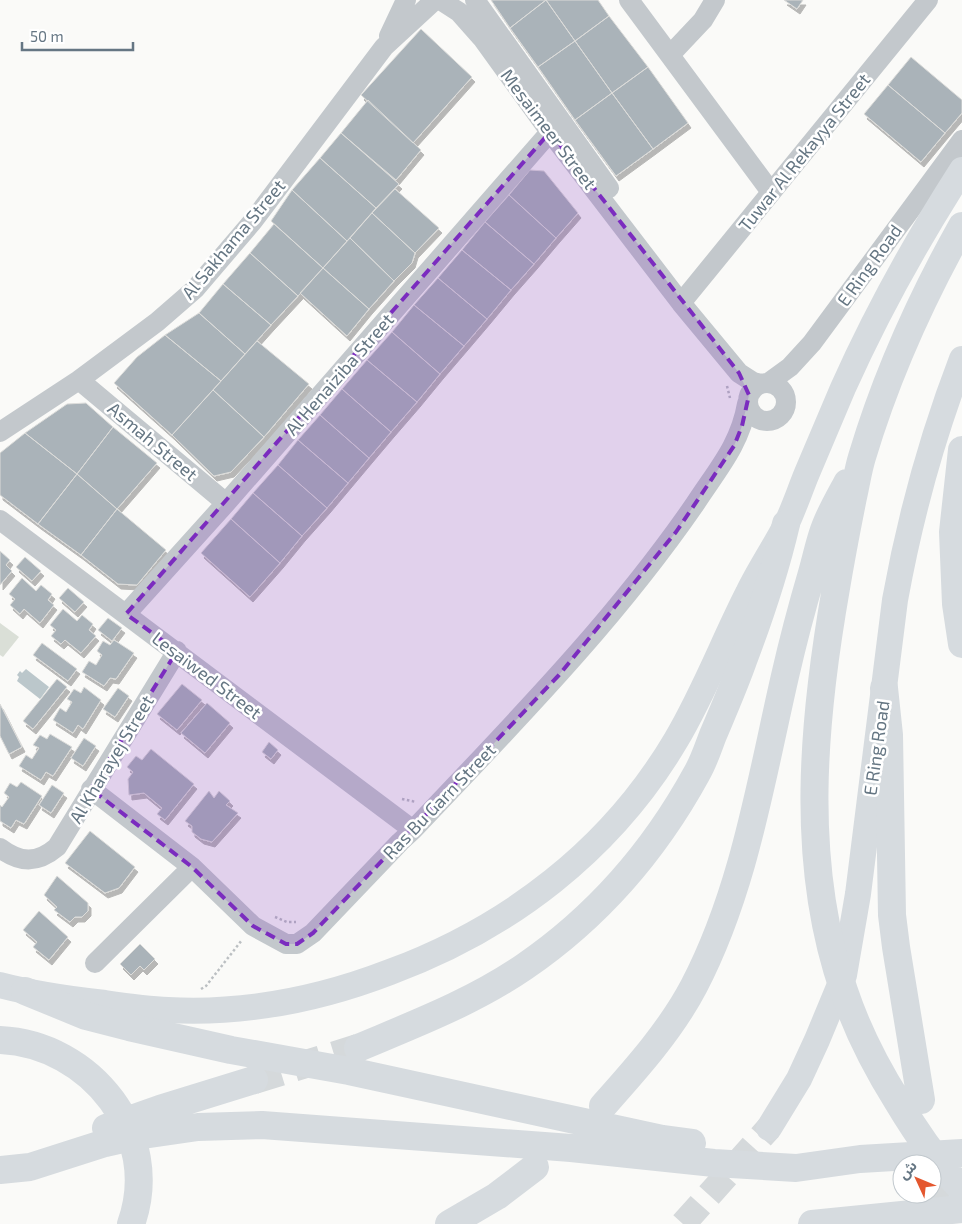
<svg xmlns="http://www.w3.org/2000/svg" width="962" height="1224" font-family="'Exo 2','Noto Sans Arabic',sans-serif">
  <style>
    .green { fill: #dadfd7 }
    .water { fill: #bbc7cb }
    .building { fill: #aab3b9; stroke: #dcdcda; filter: url(#shadow) }
    .lines { fill: none; stroke-linecap: round; stroke-linejoin: round }
    .major-tunnel { stroke: #d5d9db; stroke-width: 26; stroke-dasharray: 26 13; stroke-linecap: butt }
    .highway-tunnel { stroke: #d5d9db; stroke-width: 28; stroke-dasharray: 28 14; stroke-linecap: butt }
    .path { stroke: #bbbfc2; stroke-width: 2.5; stroke-dasharray: 2.5 2.5; stroke-linecap: butt }
    .minor { stroke: #c3c8cc; stroke-width: 20 }
    .major { stroke: #d6dbdf; stroke-width: 26 }
    .highway { stroke: #d6dbdf; stroke-width: 28 }
    .marked { fill: #7b2cbf; fill-opacity: 0.2; stroke: #7b2cbf; stroke-width: 4; stroke-dasharray: 10 6; stroke-linejoin: round }
    .labels { text-anchor: middle; dominant-baseline: central; stroke-width: 5; stroke-linejoin: round; paint-order: stroke }
    .street-label { font-size: 18px; fill: #657683; stroke: #fff }
  </style>
  <defs>
    <filter id="shadow"><feDropShadow dx="3" dy="5" stdDeviation="0" flood-color="#0004"/></filter>
  </defs>
  <rect width="100%" height="100%" fill="#fafaf8"/>
  <path class="green" d="M 0,623 L 19,637 L 3,657 L 0,655 Z"/>
  <path class="water" d="M 26,669 L 49,687 L 40,699 L 17,681 L 19,677 L 17,675 L 20,671 L 22,673 Z"/>
  <path class="building" d="M 491,0 L 546,0 L 510,28 Z
    M 546,0 L 575,41 L 538,67 L 510,28 Z
    M 546,0 L 598,0 L 609,16 L 575,41 Z
    M 784,0 L 803,0 L 797,9 Z
    M 609,16 L 648,67 L 612,93 L 575,41 Z
    M 421,29 L 472,77 L 413,143 L 361,95 Z
    M 575,41 L 612,93 L 575,120 L 538,67 Z
    M 911,57 L 962,100 L 962,113 L 945,133 L 888,85 Z
    M 648,67 L 688,123 L 653,149 L 612,93 Z
    M 888,85 L 945,133 L 921,162 L 864,114 Z
    M 612,93 L 653,149 L 616,176 L 575,120 Z
    M 368,100 L 421,150 L 396,180 L 341,133 Z
    M 341,133 L 399,184 L 376,208 L 320,158 Z
    M 320,158 L 376,208 L 347,241 L 292,190 Z
    M 530,170 L 544,171 L 578,213 L 556,238 L 509,195 Z
    M 395,189 L 439,228 L 415,253 L 372,213 Z
    M 292,190 L 347,241 L 323,268 L 271,221 Z
    M 509,195 L 556,238 L 534,264 L 485,222 Z
    M 372,213 L 415,253 L 412,263 L 394,281 L 350,238 Z
    M 485,222 L 534,264 L 511,290 L 462,250 Z
    M 274,224 L 323,268 L 298,296 L 250,253 Z
    M 350,238 L 394,281 L 369,309 L 323,268 Z
    M 462,250 L 511,290 L 487,319 L 438,278 Z
    M 250,253 L 298,296 L 271,325 L 223,284 Z
    M 323,268 L 369,309 L 347,336 L 300,293 Z
    M 438,278 L 487,319 L 464,346 L 414,305 Z
    M 223,284 L 271,325 L 245,354 L 199,313 Z
    M 414,305 L 464,346 L 440,374 L 392,332 Z
    M 199,313 L 245,354 L 221,381 L 165,335 Z
    M 392,332 L 440,374 L 417,402 L 367,360 Z
    M 165,335 L 221,381 L 172,435 L 114,383 L 137,357 Z
    M 257,341 L 309,384 L 264,437 L 213,390 Z
    M 367,360 L 417,402 L 391,432 L 342,389 Z
    M 342,389 L 391,432 L 369,458 L 320,415 Z
    M 213,390 L 264,437 L 231,472 L 214,476 L 172,435 Z
    M 86,403 L 113,427 L 77,474 L 25,433 L 67,404 Z
    M 320,415 L 369,458 L 348,483 L 298,440 Z
    M 113,427 L 157,463 L 117,509 L 77,474 Z
    M 25,433 L 77,474 L 38,524 L 0,495 L 0,453 Z
    M 298,440 L 348,483 L 327,508 L 278,465 Z
    M 278,465 L 327,508 L 302,536 L 253,493 Z
    M 77,474 L 117,509 L 81,555 L 38,524 Z
    M 253,493 L 302,536 L 280,563 L 231,519 Z
    M 117,509 L 166,550 L 137,585 L 118,584 L 81,555 Z
    M 231,519 L 280,563 L 250,597 L 201,553 Z
    M 0,551 L 10,560 L 6,565 L 12,571 L 0,585 Z
    M 25,557 L 41,571 L 32,581 L 16,567 Z
    M 22,578 L 36,591 L 41,585 L 52,594 L 48,600 L 54,605 L 40,623 L 24,609 L 20,614 L 10,605 L 15,599 L 9,594 Z
    M 68,588 L 84,602 L 75,612 L 59,598 Z
    M 63,609 L 77,621 L 82,615 L 93,624 L 89,630 L 96,636 L 81,653 L 65,640 L 61,644 L 51,636 L 56,630 L 50,625 Z
    M 108,618 L 122,628 L 112,641 L 98,630 Z
    M 114,640 L 134,653 L 116,679 L 110,678 L 104,686 L 82,672 L 89,661 L 96,665 L 102,655 L 97,651 L 103,641 L 110,645 Z
    M 42,643 L 77,669 L 68,681 L 33,655 Z
    M 57,679 L 67,687 L 33,729 L 23,721 Z
    M 182,684 L 202,700 L 177,730 L 157,714 Z
    M 84,687 L 101,700 L 83,729 L 78,725 L 73,733 L 53,720 L 60,708 L 66,712 L 72,702 L 67,699 L 74,689 L 81,693 Z
    M 118,688 L 129,696 L 115,717 L 103,709 Z
    M 207,703 L 230,723 L 205,753 L 181,733 Z
    M 0,704 L 22,747 L 9,754 L 0,736 Z
    M 50,734 L 72,747 L 53,776 L 46,772 L 41,780 L 19,766 L 26,755 L 32,759 L 39,748 L 33,745 L 40,735 L 47,739 Z
    M 84,738 L 96,746 L 83,766 L 71,758 Z
    M 269,742 L 278,750 L 271,759 L 262,752 Z
    M 151,749 L 194,784 L 165,820 L 157,814 L 162,808 L 144,793 L 129,795 L 128,779 L 133,772 L 127,767 L 136,756 L 142,760 Z
    M 21,782 L 42,796 L 24,824 L 16,820 L 11,828 L 0,821 L 0,805 L 2,807 L 9,797 L 4,793 L 10,783 L 17,787 Z
    M 52,785 L 64,793 L 51,813 L 39,805 Z
    M 209,791 L 214,798 L 219,791 L 230,801 L 226,805 L 238,813 L 212,842 L 201,839 L 192,832 L 192,826 L 185,821 Z
    M 90,831 L 135,867 L 119,888 L 105,893 L 65,863 Z
    M 57,876 L 88,903 L 88,911 L 82,917 L 75,917 L 70,922 L 54,910 L 57,907 L 44,895 Z
    M 39,911 L 68,937 L 49,960 L 33,947 L 37,942 L 23,930 Z
    M 140,944 L 155,959 L 144,970 L 140,966 L 131,975 L 120,964 Z"/>
  <g class="lines">
    <path class="major-tunnel" d="M 683,1224 L 769,1128"/>
    <path class="highway-tunnel" d="M 254,1080 L 358,1048
      M 932,1173 L 940,1224"/>
    <path class="path" d="M 727,386 L 730,398
      M 402,799 L 416,802
      M 275,917 L 287,922 L 296,922
      M 201,989 L 206,986 L 242,940"/>
    <path class="minor" d="M 475,0 L 609,188
      M 629,0 L 771,192
      M 442,1 L 459,12 L 482,38 L 550,132 L 681,303 L 739,373 L 753,382 L 761,384
      M 389,36 L 406,0
      M 670,55 L 703,20 L 715,0
      M 681,303 L 928,0
      M 79,380 L 226,503
      M748 402a19 19 0 1 1 38 0a19 19 0 1 1-38 0Z
      M 768,383 L 790,367 L 812,343 L 962,140
      M 0,432 L 79,380 L 157,322 L 195,289 L 253,221 L 384,47 L 435,0
      M 0,520 L 413,830
      M 126,614 L 226,503 L 550,132 L 563,123
      M 91,789 L 192,867 L 253,926 L 286,944 L 297,944 L 313,933 L 400,842 L 413,830 C 512,725 613,623 695,504 C 717,470 740,445 747,404
      M 0,848 C 20,863 37,864 57,847 L 177,651
      M 95,963 L 192,867"/>
    <path class="major" d="M 0,985 C 34,994 69,999 105,1003 C 126,1006 147,1009 168,1010 C 243,1014 320,999 390,972 C 509,928 611,850 676,740 C 704,693 723,642 748,593 C 759,570 774,548 786,525 C 794,508 800,490 807,473 C 819,444 831,416 843,388 C 877,312 917,240 962,170
      M 769,1128 L 799,1079 L 817,1040 L 844,975 L 858,894 L 895,600 C 910,517 932,437 962,359"/>
    <path class="highway" d="M 962,226 C 921,299 886,377 862,457 C 858,470 856,484 853,497 C 847,527 841,558 836,588 C 813,719 799,863 844,991 C 857,1030 876,1067 898,1102 C 916,1132 937,1163 962,1189
      M 962,450 L 953,532 L 956,604 L 962,644
      M 884,688 L 889,735 L 892,915 L 896,947 L 921,1100
      M 25,991 L 86,1016 L 129,1027 L 231,1050 L 349,1071 L 662,1139 L 692,1143
      M 0,1040 C 91,1044 163,1135 131,1224
      M 358,1048 C 415,1024 473,1002 524,967 C 597,917 655,850 697,773 C 704,761 708,748 713,735 C 724,709 735,684 744,658 C 761,613 775,571 786,524
      M 603,1106 C 636,1069 671,1030 694,986 C 744,890 761,780 785,676 C 793,641 802,607 812,573 C 816,559 819,544 824,530 C 830,513 839,498 847,483
      M 106,1128 L 160,1109 L 254,1080
      M 0,1170 L 30,1167 L 105,1143 L 136,1136 L 198,1127 L 262,1125 L 571,1148 L 714,1163 L 796,1168 L 860,1159 L 962,1153
      M 449,1224 L 497,1196 L 535,1167
      M 812,1224 L 962,1209"/>
  </g>
  <path class="marked" d="M 550,132 L 739,373 L 749,395 L 742,426 L 734,446 L 676,532 L 559,675 L 313,933 L 297,944 L 286,944 L 253,926 L 192,867 L 91,789 L 177,651 L 126,614 Z"/>
  <g class="labels">
    <g class="street-label">
      <text transform="translate(549 129) rotate(53)">Mesaimeer Street</text>
      <text transform="translate(804 152) rotate(-51)">Tuwar Al Rekayya Street</text>
      <text transform="translate(233 239) rotate(-50)">Al Sakhama Street</text>
      <text transform="translate(869 265) rotate(-54)">E Ring Road</text>
      <text transform="translate(339 374) rotate(-49)">Al Henaiziba Street</text>
      <text transform="translate(153 441) rotate(40)">Asmah Street</text>
      <text transform="translate(207 675) rotate(37)">Lesaiwed Street</text>
      <text transform="translate(876 748) rotate(-82)">E Ring Road</text>
      <text transform="translate(111 759) rotate(-59)">Al Kharayej Street</text>
      <text transform="translate(439 801) rotate(-46)">Ras Bu Garn Street</text>
    </g>
  </g>
  <g transform="translate(917 1179) rotate(314)"><circle r="24" fill="#ffffff" stroke="#c1c8cd"/>
  <path d="M0-4L9 19L0 12L-9 19Z" fill="#e4572e"/>
  <text y="-8" font-size="14" font-weight="bold" text-anchor="middle" fill="#657683">ش</text>
  </g>
  <path d="M22 42v8h111v-8" fill="none" stroke="#657683" stroke-width="2.5"/>
  <text x="30" y="42" font-size="15" fill="#657683" stroke="#ffffff" stroke-width="4" paint-order="stroke">50 m</text>
</svg>
